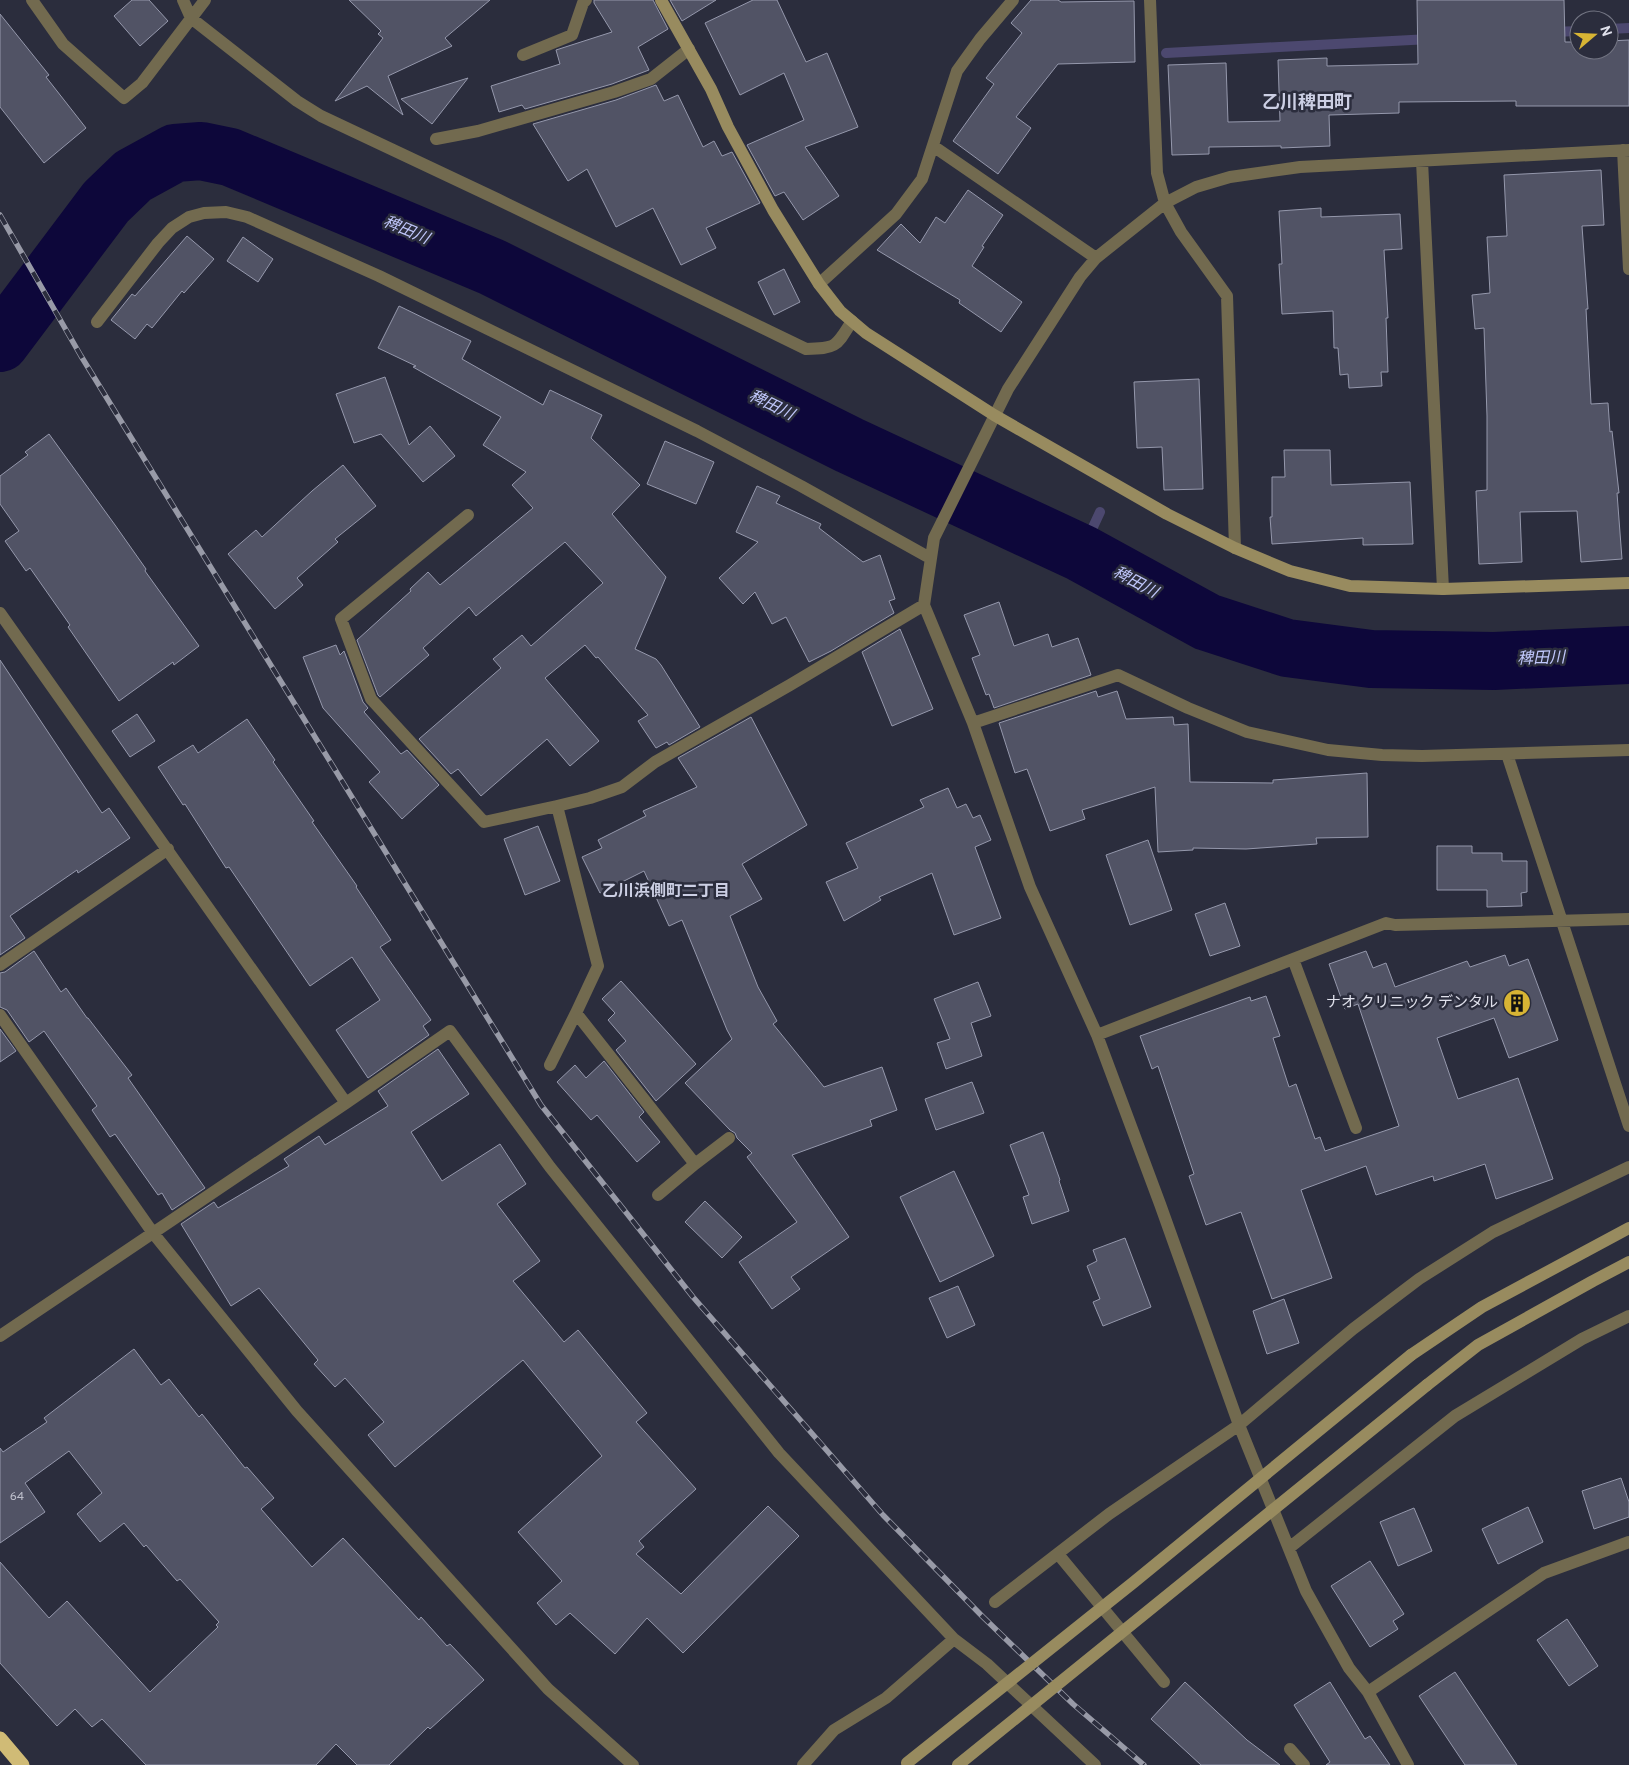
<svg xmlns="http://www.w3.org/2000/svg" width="1629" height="1765" font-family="Overpass,'Noto Sans JP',sans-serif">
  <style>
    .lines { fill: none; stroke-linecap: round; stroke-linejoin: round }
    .stream { stroke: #4c486f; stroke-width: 10 }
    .river { stroke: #0d073a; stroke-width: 58 }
    .building { fill: #515365; stroke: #9598ac }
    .street { stroke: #726a4f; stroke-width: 12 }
    .secondary { stroke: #988b5f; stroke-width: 12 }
    .highway { stroke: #d0bb76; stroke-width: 15 }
    .rail-casing { stroke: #989aa7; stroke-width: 5.5 }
    .rail { stroke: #2b2d3d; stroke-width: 4; stroke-dasharray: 11; stroke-linecap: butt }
    .secondary-bridge { stroke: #988b5f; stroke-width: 12 }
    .labels { text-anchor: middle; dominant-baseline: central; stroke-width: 5; stroke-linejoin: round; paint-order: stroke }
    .number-label { font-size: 12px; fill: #bcbeca }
    .poi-label { font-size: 15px; fill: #e0e1ec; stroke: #2b2d3d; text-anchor: end }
    .water-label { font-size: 16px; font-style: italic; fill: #c0c7fb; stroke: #2b2d3d }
    .neighbourhood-label { font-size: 16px; font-weight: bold; fill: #cccfe4; stroke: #2b2d3d }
    .quarter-label { font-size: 18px; font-weight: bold; fill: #cccfe4; stroke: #2b2d3d }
  </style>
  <rect width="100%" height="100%" fill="#2b2d3d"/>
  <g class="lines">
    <path class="stream" d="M 1609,29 L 1629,28
      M 1552,32 L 1579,31
      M 1166,53 L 1430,39
      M 1081,553 L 1100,512"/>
    <path class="river" d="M 0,343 L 106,202 L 133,176 L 175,153 L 201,151 L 230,157 L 492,267 L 849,445 L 1081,553 L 1207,622 L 1287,648 L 1371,659 L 1494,661 L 1629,655"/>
  </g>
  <path class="building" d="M 132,0 L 149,0 L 168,21 L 140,46 L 114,16 Z
    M 349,0 L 490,0 L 445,38 L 452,46 L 388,76 L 403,115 L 367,86 L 335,101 L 383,38 L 378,34 L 381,31 Z
    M 594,0 L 653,0 L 668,29 L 638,47 L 649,70 L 612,84 L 525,109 L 522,105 L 499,112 L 491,86 L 560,64 L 556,50 L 612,32 L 594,3 Z
    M 670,0 L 716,0 L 682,21 Z
    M 753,0 L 777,0 L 806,62 L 827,53 L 858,127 L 805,147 L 839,196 L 803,220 L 784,192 L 775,196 L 747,145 L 804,120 L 784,73 L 740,95 L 705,23 Z
    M 1031,0 L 1058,0 L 1061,2 L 1134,1 L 1135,62 L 1058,64 L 1016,117 L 1031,128 L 998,174 L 953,141 L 994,84 L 986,78 L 1022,33 L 1011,23 Z
    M 1417,0 L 1564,0 L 1565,42 L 1579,42 L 1579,50 L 1609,50 L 1609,41 L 1629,40 L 1629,106 L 1516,106 L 1516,101 L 1399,102 L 1399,113 L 1329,115 L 1330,146 L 1281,148 L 1281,146 L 1209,147 L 1209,154 L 1172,155 L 1168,65 L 1226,63 L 1228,122 L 1280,121 L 1278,60 L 1327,58 L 1327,66 L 1418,64 Z
    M 0,14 L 49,75 L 46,77 L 86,128 L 44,163 L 0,107 Z
    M 468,78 L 432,124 L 401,99 Z
    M 656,85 L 664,101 L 678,95 L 703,147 L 714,141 L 722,156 L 732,152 L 760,203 L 706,228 L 716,248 L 681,265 L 653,208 L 616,227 L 587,169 L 568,181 L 533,124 L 616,100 Z
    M 1601,170 L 1604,225 L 1582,226 L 1588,309 L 1586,309 L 1591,404 L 1608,403 L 1610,432 L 1612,431 L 1619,493 L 1617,493 L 1622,559 L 1581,562 L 1577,511 L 1520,512 L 1522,562 L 1479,564 L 1476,491 L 1487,490 L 1487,416 L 1484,328 L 1475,329 L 1472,295 L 1490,293 L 1487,237 L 1507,236 L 1504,175 Z
    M 968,190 L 1003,215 L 982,246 L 984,247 L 972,266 L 1022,302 L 1001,332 L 959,303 L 960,300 L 877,250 L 901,224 L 920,243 L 936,217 L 945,223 Z
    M 1321,208 L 1321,217 L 1400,214 L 1402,249 L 1384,250 L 1388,318 L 1386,318 L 1388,372 L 1381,372 L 1382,386 L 1349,388 L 1348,374 L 1340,375 L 1338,348 L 1334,348 L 1333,311 L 1282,314 L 1279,264 L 1282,264 L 1279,211 Z
    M 187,236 L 214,259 L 184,293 L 182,291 L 152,328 L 147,324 L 135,339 L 111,320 L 132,294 L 135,296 Z
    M 243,237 L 273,259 L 258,282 L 227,261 Z
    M 784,269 L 800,302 L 774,315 L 758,282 Z
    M 399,306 L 471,341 L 462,359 L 543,405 L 550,390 L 602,415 L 591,438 L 640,485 L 612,514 L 666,577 L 635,649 L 656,659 L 661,665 L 700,727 L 669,745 L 667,742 L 656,748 L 638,721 L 648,715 L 598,657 L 596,658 L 585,645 L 545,678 L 599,741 L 570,766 L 547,739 L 481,796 L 458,769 L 451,774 L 419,739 L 501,668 L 493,659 L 522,635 L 531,646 L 603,583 L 565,542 L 476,616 L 469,607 L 423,648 L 429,655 L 380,697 L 378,695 L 357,640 L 411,591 L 410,589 L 428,572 L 440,585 L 533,508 L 512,485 L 526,472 L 483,445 L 501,417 L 413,367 L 416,366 L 378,348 Z
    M 385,377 L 409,445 L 430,426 L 455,456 L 423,482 L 381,434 L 354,443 L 336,394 Z
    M 1199,379 L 1203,489 L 1164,490 L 1162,447 L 1137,448 L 1134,382 Z
    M 49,434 L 115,525 L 146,569 L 145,571 L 199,646 L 174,665 L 173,662 L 119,701 L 68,627 L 70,625 L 30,568 L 26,571 L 5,541 L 19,531 L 0,504 L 0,476 L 28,455 L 25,452 Z
    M 665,441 L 714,462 L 696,504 L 647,484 Z
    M 1284,450 L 1330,450 L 1331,485 L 1410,482 L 1413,544 L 1363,545 L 1363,538 L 1272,544 L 1270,517 L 1272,517 L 1272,477 L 1285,477 Z
    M 343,465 L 376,506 L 335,539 L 338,542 L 297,578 L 303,585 L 275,609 L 228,554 L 256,530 L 262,537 L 312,491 Z
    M 757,486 L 780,496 L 776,503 L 821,524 L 819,528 L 863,562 L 880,555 L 895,599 L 889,601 L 894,613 L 831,651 L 809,662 L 786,617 L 772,624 L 755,592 L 743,604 L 719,578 L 758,542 L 736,532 Z
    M 999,602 L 1014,646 L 1048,634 L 1052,647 L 1078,638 L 1091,675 L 994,708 L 989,694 L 986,695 L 972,658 L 980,655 L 964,615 Z
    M 900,629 L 933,709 L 892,726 L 862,652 Z
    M 336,645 L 340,655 L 344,651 L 363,702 L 368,708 L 364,712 L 401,754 L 407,750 L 439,785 L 402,819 L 369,782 L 380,772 L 323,708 L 303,657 Z
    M 0,660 L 102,813 L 109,808 L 130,838 L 78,873 L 77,870 L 10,916 L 25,938 L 0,955 Z
    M 1096,691 L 1098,697 L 1117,691 L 1126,719 L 1173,717 L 1174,725 L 1188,724 L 1190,782 L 1273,783 L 1273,780 L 1367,773 L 1368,837 L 1316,838 L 1317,844 L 1246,849 L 1193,848 L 1193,850 L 1158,852 L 1155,787 L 1082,810 L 1085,819 L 1050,831 L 1027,769 L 1015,773 L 999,723 Z
    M 137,714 L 155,741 L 130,757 L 112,731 Z
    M 751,717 L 807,825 L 742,864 L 762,899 L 730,916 L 758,987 L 777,1021 L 773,1024 L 824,1087 L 882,1067 L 897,1110 L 870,1120 L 872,1126 L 792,1155 L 849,1237 L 791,1277 L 800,1289 L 772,1309 L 739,1262 L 797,1222 L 747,1157 L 752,1153 L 737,1138 L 735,1133 L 730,1130 L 685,1083 L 732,1039 L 727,1030 L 682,920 L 669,926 L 644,871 L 600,893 L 582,857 L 602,848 L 598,840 L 646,816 L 643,811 L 697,787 L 678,758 Z
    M 247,719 L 275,760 L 273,762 L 314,821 L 312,822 L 357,886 L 356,887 L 391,940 L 380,947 L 431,1020 L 423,1026 L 429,1035 L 368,1078 L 336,1030 L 380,1000 L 352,957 L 310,986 L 229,867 L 226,868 L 185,804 L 183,805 L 158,767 L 193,745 L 198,753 Z
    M 948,788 L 957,808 L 966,804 L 973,818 L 980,815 L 991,840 L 975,847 L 1001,918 L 954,935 L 932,873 L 879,897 L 881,900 L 844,921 L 826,882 L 858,868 L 846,843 L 924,807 L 920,800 Z
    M 538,826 L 560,881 L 525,895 L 504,839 Z
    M 1148,840 L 1172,910 L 1130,925 L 1106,855 Z
    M 1437,846 L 1472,846 L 1472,853 L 1502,853 L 1502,861 L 1527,861 L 1527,892 L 1521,893 L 1522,906 L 1487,907 L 1487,890 L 1437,890 Z
    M 1225,903 L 1240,946 L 1210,956 L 1195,914 Z
    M 34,951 L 61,992 L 66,988 L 87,1018 L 88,1018 L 132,1075 L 128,1078 L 205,1188 L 172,1210 L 162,1193 L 158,1195 L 115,1134 L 110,1137 L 92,1110 L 97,1106 L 44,1031 L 29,1042 L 7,1010 L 0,1007 L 0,973 L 5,972 Z
    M 1366,951 L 1373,968 L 1386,963 L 1395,987 L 1467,961 L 1470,967 L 1505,955 L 1509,966 L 1528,959 L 1558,1040 L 1509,1058 L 1494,1018 L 1437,1038 L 1458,1099 L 1518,1078 L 1553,1179 L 1496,1199 L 1485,1164 L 1434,1181 L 1433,1176 L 1376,1195 L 1366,1166 L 1301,1190 L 1332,1278 L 1272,1299 L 1241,1212 L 1206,1225 L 1189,1176 L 1194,1174 L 1158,1066 L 1152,1069 L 1140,1036 L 1250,997 L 1251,1001 L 1266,996 L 1280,1036 L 1273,1038 L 1289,1087 L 1296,1084 L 1315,1139 L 1320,1137 L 1325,1151 L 1399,1126 L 1358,1004 L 1345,1009 L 1329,964 Z
    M 621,981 L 696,1064 L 656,1101 L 616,1050 L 626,1041 L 608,1020 L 615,1013 L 602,999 Z
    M 978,982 L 991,1016 L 971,1023 L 982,1056 L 946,1069 L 937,1043 L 950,1039 L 934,999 Z
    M 0,1029 L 16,1051 L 0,1062 Z
    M 438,1049 L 469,1094 L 411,1132 L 442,1181 L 500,1144 L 526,1184 L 497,1204 L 540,1261 L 513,1281 L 564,1342 L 578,1330 L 647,1413 L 636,1422 L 696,1489 L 639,1541 L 644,1547 L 636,1554 L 681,1594 L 768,1506 L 799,1536 L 683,1653 L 647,1618 L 615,1654 L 570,1613 L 556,1625 L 537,1603 L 562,1581 L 518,1532 L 602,1456 L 523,1360 L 395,1467 L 368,1435 L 384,1422 L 345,1378 L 335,1387 L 314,1364 L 318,1360 L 259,1288 L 231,1306 L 181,1224 L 214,1202 L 218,1208 L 289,1166 L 284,1159 L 319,1136 L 325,1145 L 388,1106 L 378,1091 Z
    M 604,1061 L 644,1112 L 639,1117 L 660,1142 L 637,1162 L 597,1115 L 591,1120 L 557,1082 L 575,1065 L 586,1078 Z
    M 972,1082 L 984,1113 L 936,1130 L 925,1099 Z
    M 1043,1132 L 1060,1180 L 1059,1181 L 1069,1211 L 1032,1224 L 1023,1197 L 1029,1195 L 1010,1145 Z
    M 954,1171 L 994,1256 L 940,1282 L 900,1197 Z
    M 705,1201 L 742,1237 L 722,1258 L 685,1222 Z
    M 1125,1238 L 1151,1307 L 1103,1326 L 1093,1302 L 1100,1299 L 1087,1266 L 1097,1261 L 1093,1250 Z
    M 958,1286 L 975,1325 L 947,1338 L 929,1298 Z
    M 1284,1299 L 1299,1343 L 1267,1354 L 1253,1311 Z
    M 134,1349 L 161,1385 L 169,1379 L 199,1417 L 202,1414 L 245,1468 L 247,1467 L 274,1498 L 261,1509 L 312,1567 L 343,1538 L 419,1620 L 421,1617 L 447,1646 L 450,1644 L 484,1680 L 430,1729 L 428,1727 L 389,1765 L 357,1765 L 336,1744 L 316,1765 L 146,1765 L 102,1719 L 92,1727 L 75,1709 L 57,1726 L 0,1663 L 0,1562 L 49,1618 L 67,1601 L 150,1692 L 218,1627 L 216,1625 L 219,1622 L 180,1579 L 177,1581 L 146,1545 L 144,1547 L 124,1523 L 100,1542 L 77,1514 L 102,1493 L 69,1451 L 25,1483 L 45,1512 L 0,1543 L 0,1448 L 3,1452 L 47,1422 L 44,1418 Z
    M 1621,1478 L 1629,1502 L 1629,1517 L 1594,1529 L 1582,1491 Z
    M 1528,1507 L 1543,1542 L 1498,1564 L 1482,1529 Z
    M 1414,1508 L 1432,1551 L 1398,1566 L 1380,1522 Z
    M 1370,1561 L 1404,1614 L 1393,1621 L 1398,1629 L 1370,1647 L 1331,1586 Z
    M 1567,1619 L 1598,1666 L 1569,1686 L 1537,1640 Z
    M 1455,1672 L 1517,1765 L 1465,1765 L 1419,1696 Z
    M 1185,1682 L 1247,1740 L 1280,1765 L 1201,1765 L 1151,1719 Z
    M 1330,1682 L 1365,1739 L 1370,1736 L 1390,1765 L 1326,1765 L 1330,1762 L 1294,1705 Z"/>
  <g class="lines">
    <path class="street" d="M 32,0 L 63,44 L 124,98 L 142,83 L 205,0
      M 183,0 L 191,18 L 297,101 L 321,116 L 497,199 L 806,349 C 837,348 836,347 852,321
      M 1150,0 L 1157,173 L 1165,203 L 1181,232 L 1227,296 L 1235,548
      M 523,55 L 572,35 L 583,3 L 586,0
      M 436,139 L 478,131 L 614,92 L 651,79 L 689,49
      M 933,146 L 1096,258
      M 1623,150 L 1629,269
      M 1422,161 L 1443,589
      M 819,284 L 896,214 L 922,179 L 957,71 L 980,39 L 1013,0
      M 97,322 L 158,243 L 172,228 L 189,217 L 204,213 L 226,212 L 247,217 L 379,276 L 697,431 L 801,486 L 930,558
      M 468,515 L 341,619 L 371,699 L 484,822 L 557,806
      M 0,613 L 346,1103
      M 973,723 L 1118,675 L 1188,708 L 1247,732 L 1328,750 L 1382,755 L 1422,756 L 1629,750
      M 1507,754 L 1629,1126
      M 1293,959 L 1356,1128
      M 0,965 L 168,849
      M 0,1015 L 153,1233 L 297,1411 L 548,1689 L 633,1765
      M 1097,1035 L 1386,923 L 1395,925 L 1629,919
      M 550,1065 L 576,1013
      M 729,1138 L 695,1164 L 576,1013 L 598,966 L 557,806 L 590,798 L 622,787 L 655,762 L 790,685 L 924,605
      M 658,1195 L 695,1164
      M 0,1336 L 346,1103 L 450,1031 L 550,1167 L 779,1453 L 954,1639 L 987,1664 L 1095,1765
      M 1289,1548 L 1455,1416 L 1582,1339 L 1629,1316
      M 1058,1554 L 1164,1682
      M 995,1602 L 1109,1514 L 1239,1425 L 1353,1329 L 1419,1279 L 1493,1232 L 1629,1167
      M 1368,1692 L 1544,1573 L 1629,1542
      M 1290,1749 L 1304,1765
      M 803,1765 L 834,1730 L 886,1698 L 954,1639
      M 1408,1765 L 1368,1692 L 1349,1668 L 1306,1591 L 1239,1425 L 1160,1204 L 1097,1035 L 1030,887 L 973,723 L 924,605 L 934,538 L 1008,389 L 1080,277 L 1096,258 L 1165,203 L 1196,187 L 1230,177 L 1300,167 L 1629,150"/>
    <path class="secondary" d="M 661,0 L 711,89 L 728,127 L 773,210 L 819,284 L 840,311 L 866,333 L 994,415 L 1167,514 L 1235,548 L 1290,571 L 1350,586 L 1443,589 L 1629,583
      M 1411,1355 L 1482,1307 L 1629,1228
      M 1427,1385 L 1478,1345 L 1593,1281 L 1629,1262"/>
    <path class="highway" d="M 0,1739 L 22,1765"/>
    <g class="rail-casing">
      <path id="rail" d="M 0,215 L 81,356 L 541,1105 L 693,1297 L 883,1515 L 982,1616 L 1073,1704 L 1144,1765"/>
    </g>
    <use href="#rail" class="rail"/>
    <path class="secondary-bridge" d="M 907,1763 L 1134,1582 L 1411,1355
      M 958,1765 L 1427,1385"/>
  </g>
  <defs>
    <g id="building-disc" transform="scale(1.4375)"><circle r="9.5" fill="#d7b434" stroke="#2b2d3d"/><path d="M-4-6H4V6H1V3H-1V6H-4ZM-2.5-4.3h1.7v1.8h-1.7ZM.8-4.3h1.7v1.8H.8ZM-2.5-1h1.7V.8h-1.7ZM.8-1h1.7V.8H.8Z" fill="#111"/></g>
  </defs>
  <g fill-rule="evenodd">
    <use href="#building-disc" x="1517" y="1003"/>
  </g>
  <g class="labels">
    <g class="number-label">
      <text x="17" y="1497">64</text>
    </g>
    <g class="poi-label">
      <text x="1498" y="1003">ナオ クリニック デンタル</text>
    </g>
    <g class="water-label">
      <text transform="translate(406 231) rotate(23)">稗田川</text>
      <text transform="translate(771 406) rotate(26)">稗田川</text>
      <text transform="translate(1135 583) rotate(28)">稗田川</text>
      <text transform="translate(1541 659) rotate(-2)">稗田川</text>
    </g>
    <g class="neighbourhood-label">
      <text x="666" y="892">乙川浜側町二丁目</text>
    </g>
    <g class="quarter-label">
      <text x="1307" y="103">乙川稗田町</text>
    </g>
  </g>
  <g transform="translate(1594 35) rotate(71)"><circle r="24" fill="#2b2d3d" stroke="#737583"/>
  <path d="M0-4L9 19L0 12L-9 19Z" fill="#d7b434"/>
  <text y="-8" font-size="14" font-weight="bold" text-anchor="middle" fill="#e0e1ec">N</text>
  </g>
</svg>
